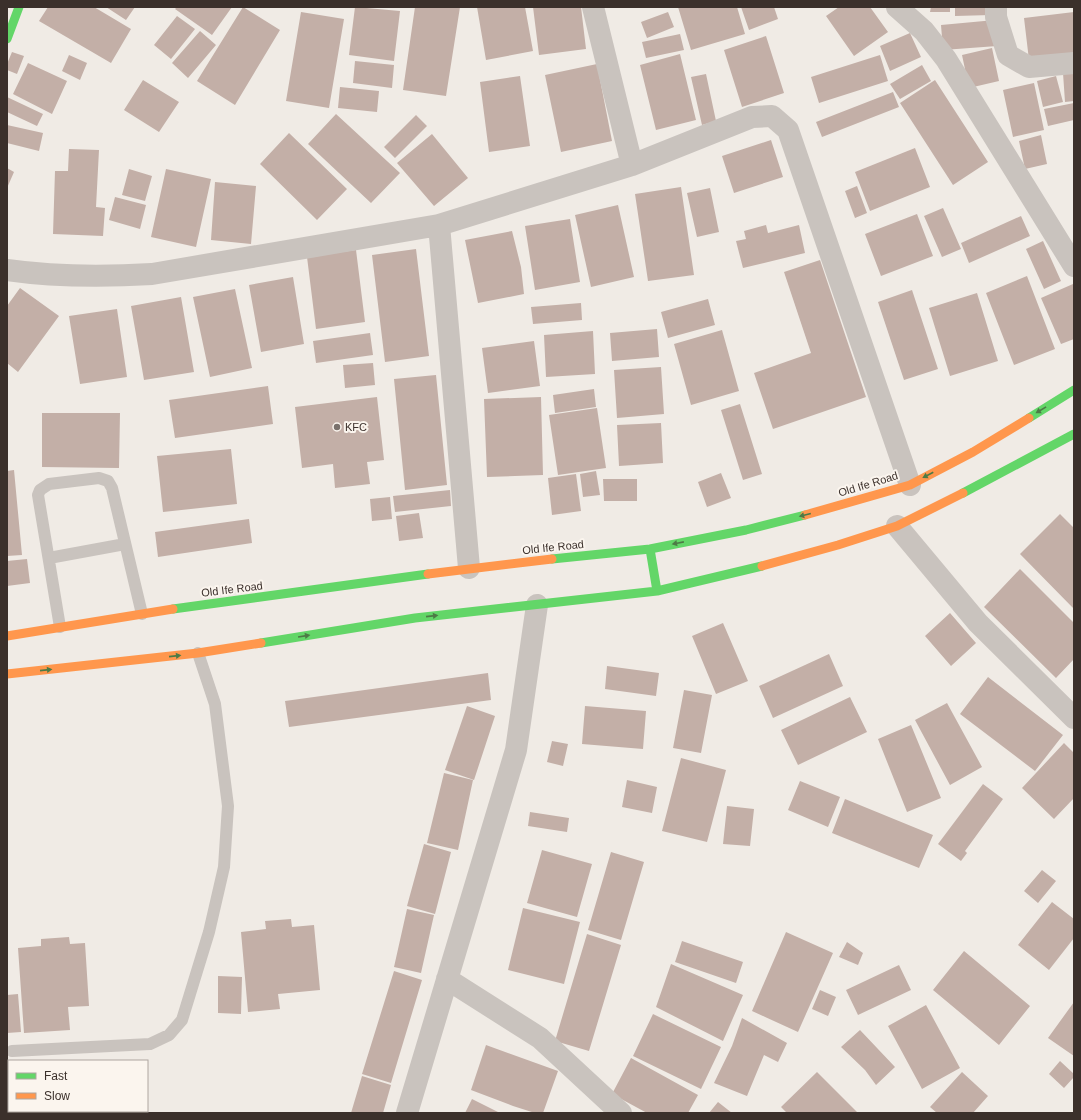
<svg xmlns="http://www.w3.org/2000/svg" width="1081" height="1120" font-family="Helvetica,sans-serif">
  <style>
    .building { fill: #c3afa7 }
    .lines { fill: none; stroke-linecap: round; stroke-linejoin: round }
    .lane { stroke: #c9c3be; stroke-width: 12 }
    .street { stroke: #c9c3be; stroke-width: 22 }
    .fast { stroke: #63d668; stroke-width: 9 }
    .slow { stroke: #ff974d; stroke-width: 9 }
    .oneway { fill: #4d7b46 }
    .poi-dot { fill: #7a716c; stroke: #fbf5ee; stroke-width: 1.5 }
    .labels { text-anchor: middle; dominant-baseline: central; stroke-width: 4; stroke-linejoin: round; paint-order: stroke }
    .poi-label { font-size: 11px; fill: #3b302b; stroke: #fbf5ee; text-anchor: start }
    .street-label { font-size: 11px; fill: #3b302b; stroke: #fbf5ee }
  </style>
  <rect width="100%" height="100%" fill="#f0ebe5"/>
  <path class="building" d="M 48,7 L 94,7 L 131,29 L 111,63 L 39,21 Z
    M 106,7 L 135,7 L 126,20 Z
    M 177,7 L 232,7 L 212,35 L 175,9 Z
    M 243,7 L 280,30 L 235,105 L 197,81 Z
    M 355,7 L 400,11 L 394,61 L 349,55 Z
    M 415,7 L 460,7 L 446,96 L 403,90 Z
    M 477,7 L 525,7 L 533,51 L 486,60 Z
    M 533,7 L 581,7 L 586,49 L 539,55 Z
    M 678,7 L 737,7 L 745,34 L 691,50 Z
    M 741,7 L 774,7 L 778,19 L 749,30 Z
    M 839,7 L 870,7 L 888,32 L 854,56 L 826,16 Z
    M 931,7 L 950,7 L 950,12 L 930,12 Z
    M 955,7 L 991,7 L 991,15 L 955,16 Z
    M 301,12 L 344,19 L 329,108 L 286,101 Z
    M 668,12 L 674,27 L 647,38 L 641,22 Z
    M 1074,12 L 1074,55 L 1029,60 L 1024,18 Z
    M 177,16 L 195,29 L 171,59 L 154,45 Z
    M 995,20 L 997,46 L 943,50 L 941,25 Z
    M 200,31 L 216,45 L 188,78 L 172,63 Z
    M 910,33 L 921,57 L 890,71 L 880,46 Z
    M 680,34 L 684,50 L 646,58 L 642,42 Z
    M 766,36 L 784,93 L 742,107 L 724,50 Z
    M 992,48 L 999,81 L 969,88 L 962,55 Z
    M 12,52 L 24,56 L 17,74 L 7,70 L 7,64 Z
    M 680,54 L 696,120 L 656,130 L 640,65 Z
    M 69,55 L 87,63 L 80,80 L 62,71 Z
    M 880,55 L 888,81 L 819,103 L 811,77 Z
    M 355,61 L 394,65 L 392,88 L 353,83 Z
    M 28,63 L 67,81 L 52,114 L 13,94 Z
    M 597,64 L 612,141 L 561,152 L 545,75 Z
    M 922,65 L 931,81 L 900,99 L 890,84 Z
    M 1074,72 L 1074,101 L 1065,102 L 1063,73 Z
    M 706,74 L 716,121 L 702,125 L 691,77 Z
    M 520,76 L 530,146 L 489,152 L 480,82 Z
    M 1056,76 L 1063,102 L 1043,107 L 1037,81 Z
    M 143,80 L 179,102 L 159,132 L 124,110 Z
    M 935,80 L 988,162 L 953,185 L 900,103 Z
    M 1034,83 L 1044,130 L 1013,137 L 1003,90 Z
    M 340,87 L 379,91 L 377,112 L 338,108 Z
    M 893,92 L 899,107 L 822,137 L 816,122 Z
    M 7,97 L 43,114 L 37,126 L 7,112 Z
    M 1074,103 L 1074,120 L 1048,126 L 1044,109 Z
    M 336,114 L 400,173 L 371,203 L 308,144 Z
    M 416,115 L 427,126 L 395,158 L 384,147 Z
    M 7,125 L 43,133 L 39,151 L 7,143 Z
    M 289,133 L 347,189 L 317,220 L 260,164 Z
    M 432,134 L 468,178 L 434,206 L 397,163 Z
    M 1041,135 L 1047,164 L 1025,169 L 1019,141 Z
    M 771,140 L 783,177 L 734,193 L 722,156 Z
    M 915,148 L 930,187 L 870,211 L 855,172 Z
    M 69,149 L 99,150 L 96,207 L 105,208 L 103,236 L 53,234 L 55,171 L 68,171 Z
    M 7,168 L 14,172 L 7,188 Z
    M 129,169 L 152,176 L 145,201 L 122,195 Z
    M 166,169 L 211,179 L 196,247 L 151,237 Z
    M 215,182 L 256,186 L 251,244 L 211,240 Z
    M 857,186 L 867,213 L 855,218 L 845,191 Z
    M 681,187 L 694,275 L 648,281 L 635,194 Z
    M 710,188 L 719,232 L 697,237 L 687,193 Z
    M 115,197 L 146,205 L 140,229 L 109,220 Z
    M 618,205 L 634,277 L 591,287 L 575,215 Z
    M 943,208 L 961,249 L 942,257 L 924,216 Z
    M 917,214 L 933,256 L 881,276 L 865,234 Z
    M 1021,216 L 1030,236 L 969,263 L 961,243 Z
    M 570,219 L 580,282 L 535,290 L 525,226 Z
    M 766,225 L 768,233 L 799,225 L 805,253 L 743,268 L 736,241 L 746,239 L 744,231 Z
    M 512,231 L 521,267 L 524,294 L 478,303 L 465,240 Z
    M 1043,241 L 1061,281 L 1044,289 L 1026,249 Z
    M 416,249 L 429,356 L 385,362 L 372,255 Z
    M 356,250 L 365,322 L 316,329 L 307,257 Z
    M 820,260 L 866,397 L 773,429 L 754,373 L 811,353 L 784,272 Z
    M 1027,276 L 1055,349 L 1014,365 L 986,293 Z
    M 293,277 L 304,344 L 261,352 L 249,285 Z
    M 1073,284 L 1074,339 L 1061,344 L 1041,298 Z
    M 20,288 L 59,316 L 18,372 L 7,363 L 7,306 Z
    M 235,289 L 252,368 L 210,377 L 193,297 Z
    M 912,290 L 938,369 L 904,380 L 878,302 Z
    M 977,293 L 998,361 L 950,376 L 929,308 Z
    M 181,297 L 194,372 L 144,380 L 131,306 Z
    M 708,299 L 715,325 L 668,338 L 661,312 Z
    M 581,303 L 582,320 L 533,324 L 531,307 Z
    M 117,309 L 127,377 L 80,384 L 69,316 Z
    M 657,329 L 659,357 L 612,361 L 610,333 Z
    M 722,330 L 739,391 L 691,405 L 674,344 Z
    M 593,331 L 595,374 L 546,377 L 544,335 Z
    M 370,333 L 373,355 L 316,363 L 313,341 Z
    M 534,341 L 540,386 L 488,393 L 482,348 Z
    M 373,363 L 375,385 L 345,388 L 343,365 Z
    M 661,367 L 664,414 L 617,418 L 614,370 Z
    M 436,375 L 447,485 L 405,490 L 394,379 Z
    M 268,386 L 273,424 L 175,438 L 169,400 Z
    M 594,389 L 596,407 L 555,413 L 553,395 Z
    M 377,397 L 384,460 L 367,462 L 370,484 L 335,488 L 333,464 L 302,468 L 295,407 Z
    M 541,397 L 543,475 L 487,477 L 484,399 Z
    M 740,404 L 762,474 L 743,480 L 721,410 Z
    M 597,408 L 606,468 L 558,475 L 549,415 Z
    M 42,413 L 120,413 L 119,468 L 42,467 Z
    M 661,423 L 663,463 L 619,466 L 617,425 Z
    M 231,449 L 237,504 L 163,512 L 157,456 Z
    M 14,470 L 22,555 L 7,556 L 7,471 Z
    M 596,471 L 600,495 L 583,497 L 580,474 Z
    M 721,473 L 731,498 L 707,507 L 698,482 Z
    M 576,474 L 581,511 L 552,515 L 548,478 Z
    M 603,479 L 637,479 L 637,501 L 604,501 Z
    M 450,490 L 451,506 L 395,512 L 393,496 Z
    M 390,497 L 392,519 L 372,521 L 370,499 Z
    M 419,513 L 423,538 L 399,541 L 396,516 Z
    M 1060,514 L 1074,528 L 1074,609 L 1020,554 Z
    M 249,519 L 252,543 L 158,557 L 155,532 Z
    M 27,559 L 30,583 L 7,586 L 7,561 Z
    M 1020,569 L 1074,623 L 1074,659 L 1056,678 L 984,607 Z
    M 950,613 L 976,643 L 951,666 L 925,636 Z
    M 723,623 L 748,681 L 716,694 L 692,636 Z
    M 829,654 L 843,686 L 773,718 L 759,686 Z
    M 607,666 L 659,673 L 656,696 L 605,689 Z
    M 488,673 L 491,700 L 289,727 L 285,701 Z
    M 988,677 L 1063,735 L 1035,771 L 960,714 Z
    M 684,690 L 712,695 L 701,753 L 673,748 Z
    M 850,697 L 867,732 L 798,765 L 781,730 Z
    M 947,703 L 982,767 L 950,785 L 915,720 Z
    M 467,706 L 495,716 L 474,780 L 445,770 Z
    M 585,706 L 646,711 L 643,749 L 582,744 Z
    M 911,725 L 941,798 L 907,812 L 878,739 Z
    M 552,741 L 568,744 L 563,766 L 547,762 Z
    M 1064,743 L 1074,753 L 1074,798 L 1054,819 L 1022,788 Z
    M 681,758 L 726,770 L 707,842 L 662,831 Z
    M 444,773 L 473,780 L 458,850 L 427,843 Z
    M 627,780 L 657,787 L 652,813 L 622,807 Z
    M 800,781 L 840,797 L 828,827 L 788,810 Z
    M 983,784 L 1003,799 L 965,851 L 967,853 L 961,861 L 938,844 Z
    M 845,799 L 933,835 L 919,868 L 832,833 Z
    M 727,806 L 754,809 L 750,846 L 723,844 Z
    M 530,812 L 569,818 L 567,832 L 528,826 Z
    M 424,844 L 451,852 L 435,914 L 407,906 Z
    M 542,850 L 592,864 L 577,917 L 527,903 Z
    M 611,852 L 644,862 L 621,940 L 588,930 Z
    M 1042,870 L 1056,881 L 1038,903 L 1024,891 Z
    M 1052,902 L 1074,919 L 1074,938 L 1049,970 L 1018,945 Z
    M 523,908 L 580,922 L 564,984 L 508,970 Z
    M 407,909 L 434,915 L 421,973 L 394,967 Z
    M 291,919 L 292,927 L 314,925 L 320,990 L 278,994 L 280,1009 L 248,1012 L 241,932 L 266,929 L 265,921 Z
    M 786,932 L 833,953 L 798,1032 L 752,1011 Z
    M 587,934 L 621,945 L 589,1051 L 555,1041 Z
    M 69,937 L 70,944 L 85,943 L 89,1006 L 68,1007 L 70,1030 L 24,1033 L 18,948 L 41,946 L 41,939 Z
    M 682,941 L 743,962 L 736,983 L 675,962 Z
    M 847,942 L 863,953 L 858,965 L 839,957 Z
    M 964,951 L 1030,1006 L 999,1045 L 933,990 Z
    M 671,964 L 743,995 L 723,1041 L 656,1007 Z
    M 899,965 L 911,990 L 858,1015 L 846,990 Z
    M 394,971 L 422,980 L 391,1083 L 362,1074 Z
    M 218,976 L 242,977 L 241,1014 L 218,1013 Z
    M 820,990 L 836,997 L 828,1016 L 812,1009 Z
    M 18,994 L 21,1032 L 7,1033 L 7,995 Z
    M 1074,1002 L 1074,1056 L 1048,1038 Z
    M 926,1005 L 960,1068 L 922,1089 L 888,1026 Z
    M 653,1014 L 721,1047 L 701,1089 L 633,1056 Z
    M 742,1018 L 787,1043 L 778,1062 L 764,1055 L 747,1096 L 714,1083 L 732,1046 Z
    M 860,1030 L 895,1067 L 876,1085 L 865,1070 L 841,1047 Z
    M 486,1045 L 558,1071 L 543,1113 L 535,1113 L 513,1106 L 471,1090 Z
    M 631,1058 L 698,1095 L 688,1113 L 647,1113 L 612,1094 Z
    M 1060,1061 L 1074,1074 L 1074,1077 L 1064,1088 L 1049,1074 Z
    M 817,1072 L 858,1113 L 787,1113 L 781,1107 Z
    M 962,1072 L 988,1096 L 973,1113 L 937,1113 L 930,1107 Z
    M 362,1076 L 391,1085 L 383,1113 L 351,1113 Z
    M 472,1099 L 500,1113 L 465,1113 Z
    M 718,1102 L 732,1113 L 709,1113 Z"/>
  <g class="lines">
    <path class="lane" d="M 49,558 L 125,544
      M 60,627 L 38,495 L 40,490 L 49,484 L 99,478 L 108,481 L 112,488 L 142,614
      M 12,1051 L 150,1044 L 169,1035 L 182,1020 L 209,932 L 224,867 L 228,806 L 215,704 L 198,653"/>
    <path class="street" d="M 593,7 L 632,165
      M 897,7 L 924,31 L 946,59 L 1074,266
      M 996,7 L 996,17 L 1008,55 L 1029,67 L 1074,63
      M 439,225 L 469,568
      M 7,270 C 56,277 103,277 152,274 L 439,225 L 632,165 L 752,117 L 772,116 L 788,130 L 910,485
      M 897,526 L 978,623 L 1074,718
      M 447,979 L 540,1038 L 621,1113
      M 407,1113 L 516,750 L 537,605"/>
    <path class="fast" d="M 7,39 L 19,7
      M 1029,418 L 1074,390
      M 963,493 L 1074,434
      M 650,549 L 657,591
      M 552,559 L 650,549 L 746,530 L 805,515
      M 173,609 L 428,574
      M 261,643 L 415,618 L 657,591 L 762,566"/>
    <path class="slow" d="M 805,515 L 910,485 L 973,452 L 1029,418
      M 762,566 L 838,545 L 897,526 L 963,493
      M 428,574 L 552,559
      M 7,636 L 173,609
      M 7,674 L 198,653 L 261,643"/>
  </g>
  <defs><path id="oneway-solid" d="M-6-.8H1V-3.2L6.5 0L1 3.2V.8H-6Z"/></defs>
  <g class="oneway">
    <use href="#oneway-solid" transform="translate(1041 410) rotate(149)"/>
    <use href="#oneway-solid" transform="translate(928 475) rotate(152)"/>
    <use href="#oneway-solid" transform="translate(805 515) rotate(166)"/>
    <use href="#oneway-solid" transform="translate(678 543) rotate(169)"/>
    <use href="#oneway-solid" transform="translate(432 616) rotate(-6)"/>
    <use href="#oneway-solid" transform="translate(304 636) rotate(-9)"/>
    <use href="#oneway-solid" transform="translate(175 656) rotate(-6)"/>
    <use href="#oneway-solid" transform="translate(46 670) rotate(-6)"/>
  </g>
  <circle class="poi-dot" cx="337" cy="427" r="4"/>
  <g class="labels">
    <g class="poi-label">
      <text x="345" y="427">KFC</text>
    </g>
    <g class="street-label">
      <text transform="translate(868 484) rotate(-17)">Old Ife Road</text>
      <text transform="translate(553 547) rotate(-6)">Old Ife Road</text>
      <text transform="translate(232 589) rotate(-7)">Old Ife Road</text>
    </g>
  </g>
  <rect width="1081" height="1120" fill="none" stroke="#3b302b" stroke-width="16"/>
  <rect x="8" y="1060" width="140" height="52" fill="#fbf5ee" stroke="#aea6a0"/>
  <rect x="16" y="1073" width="20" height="6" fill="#63d668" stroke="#aea6a0"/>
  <text x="44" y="1080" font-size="12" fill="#3b302b">Fast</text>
  <rect x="16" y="1093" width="20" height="6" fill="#ff974d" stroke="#aea6a0"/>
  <text x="44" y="1100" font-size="12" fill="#3b302b">Slow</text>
</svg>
